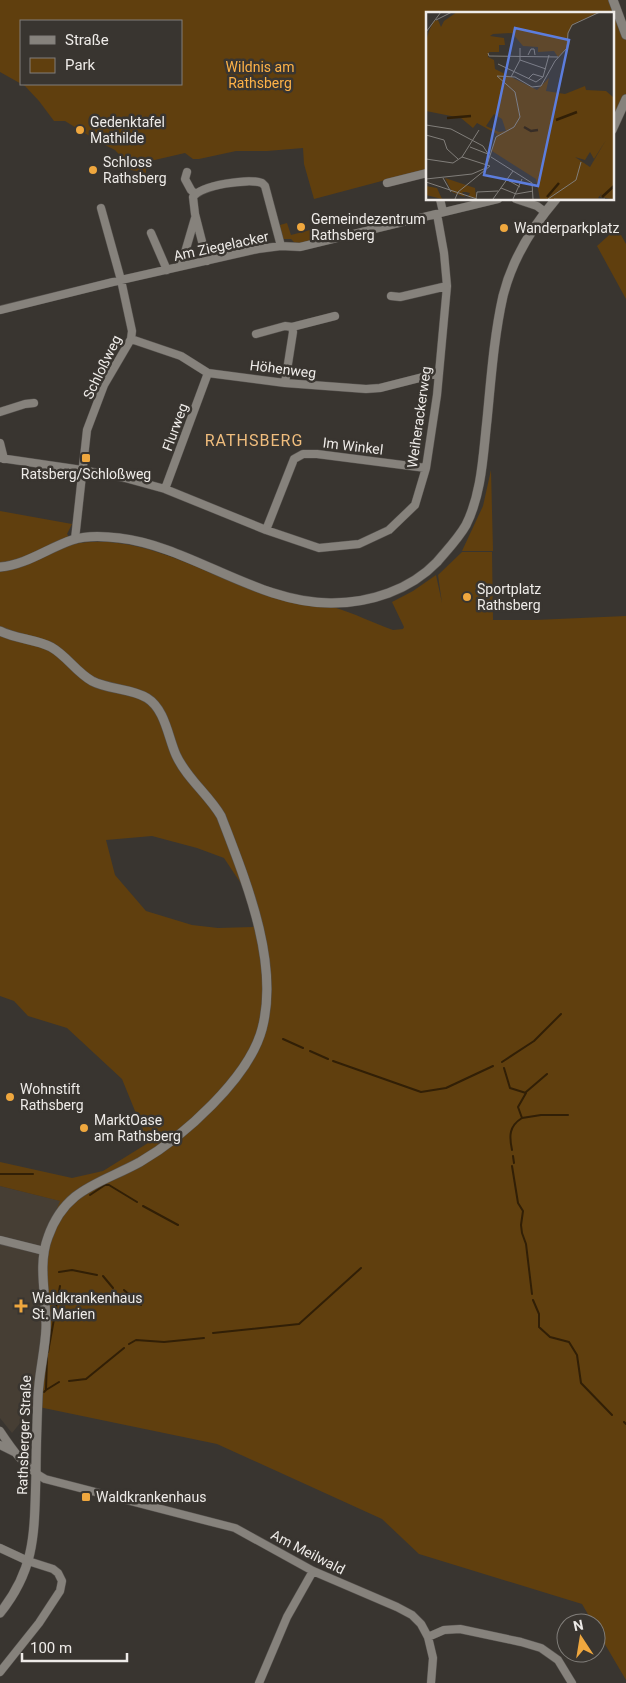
<svg xmlns="http://www.w3.org/2000/svg" width="626" height="1683" font-family="Roboto,sans-serif">
  <style>
    .built { fill: #463e34 }
    .green { fill: #603f0e; fill-rule: evenodd }
    .lines { fill: none; stroke-linecap: round; stroke-linejoin: round }
    .stream { stroke: #311f06; stroke-width: 2 }
    .minor-casing { stroke: #56524e; stroke-width: 9 }
    .tertiary-casing { stroke: #56524e; stroke-width: 10 }
    .minor { stroke: #86827c; stroke-width: 8 }
    .tertiary { stroke: #86827c; stroke-width: 9 }
    .poi-dot { fill: #efa73e; stroke: #393530; stroke-width: 2 }
    .labels { text-anchor: middle; dominant-baseline: central; stroke-width: 5; stroke-linejoin: round; paint-order: stroke }
    .park-label { font-size: 14px; fill: #feb247; stroke: #393530 }
    .poi-label { font-size: 14px; fill: #eeebe8; stroke: #393530; text-anchor: start }
    .street-label { font-size: 14px; fill: #eeebe8; stroke: #393530 }
    .quarter-label { font-size: 16px; letter-spacing: 1px; fill: #f0bd7d; stroke: #393530 }
    .inset-river { fill: none; stroke: #311f06; stroke-width: 2.5 }
    .inset-road { fill: none; stroke: #817e7a; stroke-width: 1 }
    .view { fill: #5c7ddd; fill-opacity: 0.15; stroke: #5c7ddd; stroke-width: 2.5 }
    .inset-edge { fill: none; stroke: #eeebe8; stroke-width: 2.5 }
  </style>
  <rect width="100%" height="100%" fill="#393530"/>
  <path class="built" d="M 0,1186 L 61,1201 L 54,1216 L 34,1406 L 12,1433 L 0,1418 Z"/>
  <path class="green" d="M 0,0 L 613,0 L 626,35 L 626,97 L 612,130 L 612,14 L 427,14 L 427,169 L 314,199 L 304,164 L 303,148 L 267,151 L 236,151 L 199,159 L 193,159 L 185,153 L 146,162 L 146,173 L 131,170 L 130,164 L 128,164 L 115,150 L 101,143 L 65,121 L 54,121 L 39,101 L 25,86 L 0,72 ZM 21,21 L 181,21 L 181,84 L 21,84 Z
    M 287,223 L 291,235 L 310,230 L 312,241 L 296,244 L 291,239 L 283,239 L 280,225 Z
    M 617,228 L 626,244 L 626,299 L 597,246 Z
    M 491,470 L 493,551 L 462,551 L 483,506 Z
    M 0,511 L 72,524 L 67,534 L 74,544 C 140,532 199,572 259,592 C 283,600 309,600 333,607 C 354,613 373,623 393,630 L 403,629 L 404,627 L 392,602 L 413,591 L 436,575 L 442,603 L 438,575 L 462,552 L 492,552 L 493,620 L 535,620 L 626,616 L 626,1680 L 596,1629 L 596,1623 L 593,1623 L 582,1604 L 419,1554 L 382,1519 L 217,1444 L 34,1406 L 42,1339 L 41,1292 L 54,1216 L 60,1201 L 0,1186 L 0,1162 L 72,1178 L 103,1171 L 148,1143 L 122,1079 L 67,1028 L 28,1016 L 14,1001 L 0,996 ZM 152,836 L 197,848 L 224,858 L 242,885 L 254,924 L 253,927 L 218,928 L 192,925 L 146,911 L 115,875 L 106,840 Z"/>
  <g class="lines">
    <path class="stream" d="M 283,1039 L 303,1048
      M 310,1051 L 328,1059
      M 333,1061 L 421,1092 L 446,1088 L 493,1066
      M 502,1062 L 534,1041 L 561,1014
      M 504,1068 L 510,1088 L 526,1093 L 518,1107 L 522,1118 C 509,1126 509,1136 512,1150
      M 526,1092 L 547,1074
      M 522,1118 L 541,1115 L 568,1115
      M 513,1156 L 514,1163
      M 512,1166 L 518,1203 L 523,1211 L 521,1225 L 522,1233 L 526,1244 L 532,1294
      M 0,1174 L 33,1174
      M 90,1195 L 105,1185 L 109,1185 L 137,1202
      M 143,1206 L 178,1225
      M 59,1272 L 72,1270 L 97,1275
      M 103,1276 L 113,1288
      M 124,1290 L 141,1305
      M 533,1300 L 539,1314 L 539,1327 L 550,1337 L 569,1342 L 577,1355 L 581,1383 L 612,1415
      M 213,1333 L 299,1324 L 361,1268
      M 129,1344 L 136,1340 L 164,1342 L 204,1338
      M 48,1352 L 60,1286
      M 69,1381 L 86,1379 L 124,1348
      M 46,1390 L 59,1382
      M 44,1392 L 46,1390 L 47,1357
      M 624,1422 L 626,1424"/>
    <g class="minor-casing">
      <path id="minor" d="M 187,172 L 185,179 L 191,190 L 195,194
        M 387,183 L 427,173
        M 440,199 L 443,212
        M 516,199 L 537,206 L 545,212
        M 151,233 L 167,270
        M 207,261 L 195,214 L 193,197 C 201,185 249,178 262,183 L 265,186 L 281,246
        M 181,266 L 195,218
        M 391,296 L 400,297 L 447,286
        M 0,310 L 121,280 L 258,249 L 281,246 L 300,247 L 498,199
        M 256,334 L 285,326 L 292,327
        M 131,339 L 181,356 L 208,373 L 285,383 L 366,389 L 380,388 L 439,373
        M 285,383 L 293,332 L 292,327 L 335,316
        M 0,412 L 25,404 L 34,403
        M 0,443 L 4,459
        M 0,458 L 82,470 L 125,478 L 165,489 L 266,530 L 319,548 L 359,544 L 389,530 L 415,505 L 426,468 L 437,395 L 447,286 L 444,253 L 437,214
        M 165,489 L 208,373
        M 266,530 L 294,459 L 303,454 L 317,454 L 426,468
        M 75,539 L 87,430 L 104,385 L 131,339 L 132,331 L 121,280 L 101,208
        M 0,1240 L 44,1251
        M 0,1431 C 12,1449 25,1468 45,1479 L 235,1528 L 313,1571 L 397,1607 L 412,1615 L 421,1624 L 428,1637 L 433,1658 L 431,1683
        M 0,1445 L 14,1452
        M 0,1548 L 28,1561 L 53,1569 L 58,1573 L 62,1581 L 60,1591 L 39,1623 L 0,1672
        M 428,1637 L 444,1630 L 460,1629 L 521,1642 L 541,1648 L 558,1660 L 572,1683
        M 259,1683 L 287,1617 L 313,1571"/>
    </g>
    <g class="tertiary-casing">
      <path id="tertiary" d="M 613,0 L 626,35
        M 612,130 L 626,99
        M 0,567 C 26,565 48,548 72,540 C 87,535 104,536 119,538 C 190,546 258,604 332,603 C 370,603 410,590 437,562 C 447,550 458,539 466,525 C 482,493 483,455 487,420 C 491,379 494,336 503,296 C 512,260 533,226 556,199
        M 0,631 C 16,639 35,639 51,647 C 67,656 76,672 92,681 C 109,690 131,688 147,698 C 165,709 168,737 176,755 C 187,779 208,794 221,816 C 245,879 280,962 262,1029 C 249,1078 183,1137 140,1162 C 100,1184 65,1188 48,1237 C 37,1266 47,1298 46,1328 C 45,1351 39,1373 38,1396 C 37,1422 36,1448 36,1474 C 34,1530 37,1567 0,1613"/>
    </g>
    <use href="#minor" class="minor"/>
    <use href="#tertiary" class="tertiary"/>
  </g>
  <g class="poi-dot">
    <circle cx="80" cy="130" r="5"/>
    <circle cx="93" cy="170" r="5"/>
    <circle cx="301" cy="227" r="5"/>
    <circle cx="504" cy="228" r="5"/>
    <rect x="81" y="453" width="10" height="10" rx="2.5"/>
    <circle cx="467" cy="597" r="5"/>
    <circle cx="10" cy="1097" r="5"/>
    <circle cx="84" cy="1128" r="5"/>
    <path d="M18.5 1298.5h5v5h5v5h-5v5h-5v-5h-5v-5h5z"/>
    <rect x="81" y="1492" width="10" height="10" rx="2.5"/>
  </g>
  <g class="labels">
    <g class="park-label">
      <text x="260" y="67">Wildnis am<tspan x="260" dy="16">Rathsberg</tspan></text>
    </g>
    <g class="poi-label">
      <text x="90" y="122">Gedenktafel<tspan x="90" dy="16">Mathilde</tspan></text>
      <text x="103" y="162">Schloss<tspan x="103" dy="16">Rathsberg</tspan></text>
      <text x="311" y="219">Gemeindezentrum<tspan x="311" dy="16">Rathsberg</tspan></text>
      <text x="514" y="228">Wanderparkplatz</text>
      <text x="86" y="474" text-anchor="middle">Ratsberg/Schloßweg</text>
      <text x="477" y="589">Sportplatz<tspan x="477" dy="16">Rathsberg</tspan></text>
      <text x="20" y="1089">Wohnstift<tspan x="20" dy="16">Rathsberg</tspan></text>
      <text x="94" y="1120">MarktOase<tspan x="94" dy="16">am Rathsberg</tspan></text>
      <text x="32" y="1298">Waldkrankenhaus<tspan x="32" dy="16">St. Marien</tspan></text>
      <text x="96" y="1497">Waldkrankenhaus</text>
    </g>
    <g class="street-label">
      <text transform="translate(221 246) rotate(-12)">Am Ziegelacker</text>
      <text transform="translate(102 367) rotate(-64)">Schloßweg</text>
      <text transform="translate(283 369) rotate(7)">Höhenweg</text>
      <text transform="translate(419 417) rotate(-82)">Weiherackerweg</text>
      <text transform="translate(175 427) rotate(-70)">Flurweg</text>
      <text transform="translate(353 446) rotate(7)">Im Winkel</text>
      <text transform="translate(24 1435) rotate(-88)">Rathsberger Straße</text>
      <text transform="translate(308 1552) rotate(27)">Am Meilwald</text>
    </g>
    <g class="quarter-label">
      <text x="254" y="440">RATHSBERG</text>
    </g>
  </g>
  <g transform="translate(426 12)">
    <rect width="188" height="188" fill="#393530"/>
    <path d="M 31,0 L 174,0 L 147,12 L 142,21 L 142,35 L 132,45 L 128,39 L 112,40 L 112,35 L 97,34 L 86,21 L 67,22 L 64,24 L 78,26 L 79,33 L 73,33 L 73,40 L 63,40 L 62,45 L 68,48 L 69,57 L 111,78 L 123,66 L 120,79 L 139,82 L 159,74 L 160,78 L 180,79 L 187,85 L 187,187 L 174,185 L 176,181 L 172,186 L 174,187 L 114,187 L 110,167 L 66,139 L 71,122 L 51,111 L 47,116 L 35,106 L 0,99 L 0,29 L 3,19 L 8,9 L 12,8 L 15,15 L 18,9 ZM 68,102 L 76,107 L 80,119 L 73,120 L 60,114 ZM 180,128 L 164,155 L 149,145 L 159,148 L 164,140 L 168,147 ZM 19,166 L 49,176 L 50,186 L 42,185 L 44,181 L 40,180 L 36,180 L 39,185 L 26,180 ZM 0,174 L 11,176 L 16,187 L 0,183 Z" fill="#603f0e" fill-rule="evenodd"/>
    <path class="inset-river" d="M 21,106 L 45,104M 130,108 L 151,100M 98,115 L 105,119 L 112,118M 121,185 L 133,171M 176,185 L 188,174"/>
    <path class="inset-road" d="M 10,8 L 26,0M 0,20 L 15,0M 62,41 L 63,44 L 132,45M 102,43 L 105,37 L 108,37 L 109,43M 94,48 L 120,57M 72,52 L 110,70 L 117,65 L 123,43M 85,65 L 94,48 L 94,36M 102,67 L 107,62 L 117,65M 0,113 L 25,117 L 57,134 L 64,145M 0,123 L 18,128 L 21,137 L 32,147M 44,135 L 62,142M 36,145 L 53,118M 65,145 L 106,171 L 107,187M 0,147 L 27,151 L 36,145 L 64,154 L 32,180 L 29,187M 17,166 L 25,180M 0,167 L 46,162 L 60,156 L 70,125 L 88,115 L 94,105 L 89,80 L 71,64 L 89,65 L 106,75 L 115,74 L 129,49 L 141,36 L 142,21 L 146,13 L 174,0M 80,167 L 94,175M 0,170 L 51,187M 75,176 L 90,182 L 107,179M 50,187 L 51,180 L 72,179M 67,187 L 87,159M 87,187 L 96,167M 122,187 L 150,168 L 155,150M 128,187 L 179,187"/>
    <path class="view" d="M 89,16 L 143,28 L 112,174 L 58,163 Z"/>
    <rect width="188" height="188" class="inset-edge"/>
  </g>
  <rect x="20" y="20" width="162" height="65" fill="#393530" stroke="#817e7a"/>
  <rect x="30" y="36" width="25" height="8" fill="#86827c" stroke="#817e7a"/>
  <text x="65" y="45" font-size="15" fill="#eeebe8">Straße</text>
  <rect x="30" y="58" width="25" height="15" fill="#603f0e" stroke="#817e7a"/>
  <text x="65" y="70" font-size="15" fill="#eeebe8">Park</text>
  <g transform="translate(581 1638) rotate(348)"><circle r="24" fill="#393530" stroke="#817e7a"/>
  <path d="M0-4L9 19L0 12L-9 19Z" fill="#efa73e"/>
  <text y="-8" font-size="14" font-weight="bold" text-anchor="middle" fill="#eeebe8">N</text>
  </g>
  <path d="M22 1653v8h105v-8" fill="none" stroke="#eeebe8" stroke-width="2.5"/>
  <text x="30" y="1653" font-size="15" fill="#eeebe8" stroke="#393530" stroke-width="4" paint-order="stroke">100 m</text>
</svg>
